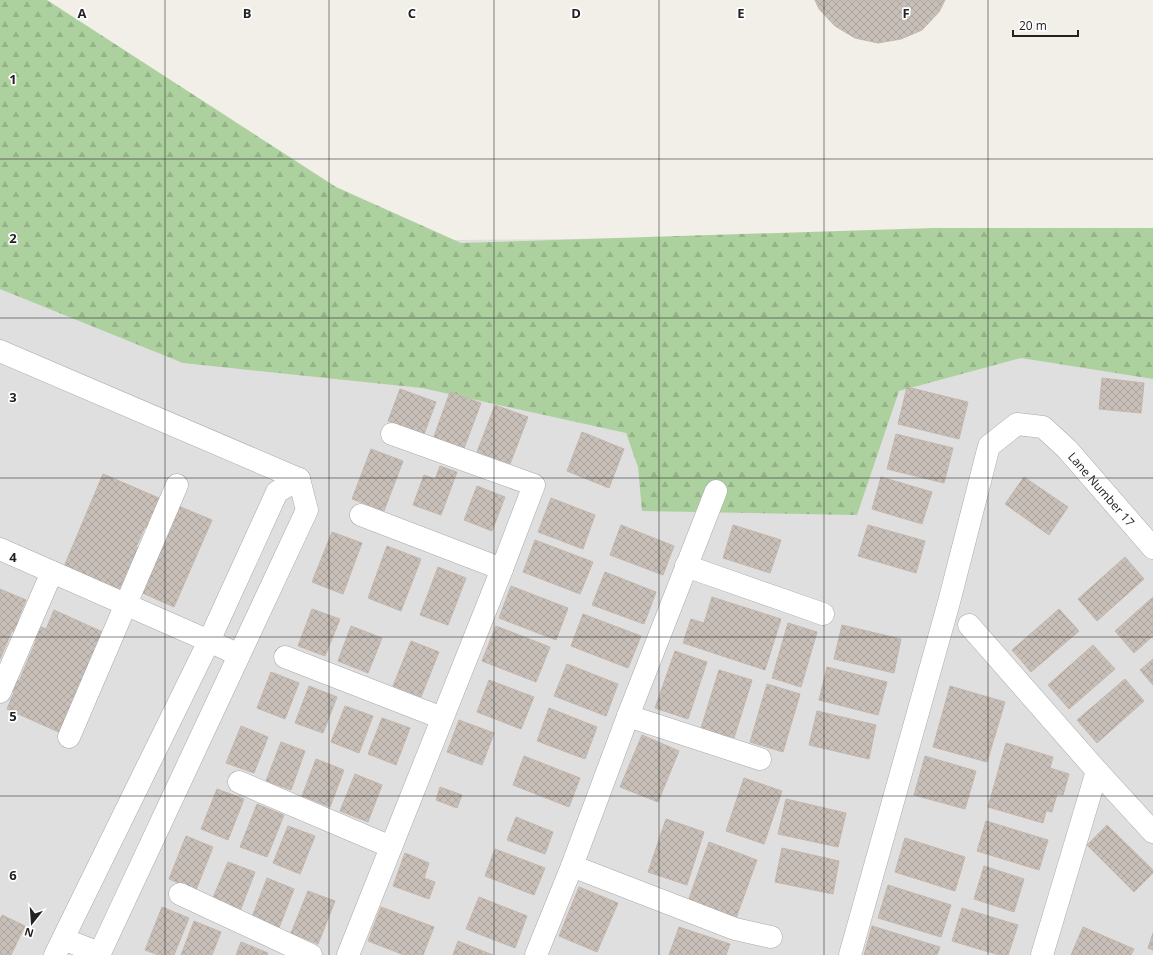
<svg xmlns="http://www.w3.org/2000/svg" width="1153" height="955" font-family="'Open Sans',sans-serif">
  <style>
    .residential { fill: #e0dfdf }
    .forest { fill: url(#forest-firs) }
    .building { fill: url(#building-cross-hatch); stroke: #c4b6ab }
    .lines { fill: none; stroke-linecap: round; stroke-linejoin: round }
    .minor-casing { stroke: #a9a9a9; stroke-width: 23 }
    .minor { stroke: #fff; stroke-width: 22 }
    .grid { fill: none; stroke: #222; stroke-width: 1; stroke-opacity: 0.55 }
    .labels { text-anchor: middle; dominant-baseline: central; stroke-width: 3.5; stroke-linejoin: round; paint-order: stroke }
    .street-label { font-size: 12px; fill: #222; stroke: #fff }
    .grid-label { font-size: 13px; text-anchor: middle; font-weight: bold; fill: #222; stroke: #fff; stroke-width: 3.5; stroke-linejoin: round; paint-order: stroke }
  </style>
  <defs>
    <pattern id="forest-firs" width="22" height="20" patternUnits="userSpaceOnUse"><rect width="22" height="20" fill="#add19e"/><path d="M5 1l3.5 6h-7zM16 11l3.5 6h-7z" fill="#95b388"/></pattern>
    <pattern id="building-cross-hatch" width="8" height="8" patternUnits="userSpaceOnUse"><rect width="8" height="8" fill="#c7bfb8"/><path d="M0 0l8 8M0 8l8-8" fill="none" stroke="#aba49e"/></pattern>
  </defs>
  <rect width="100%" height="100%" fill="#f2efe9"/>
  <path class="residential" d="M 0,33 L 338,241 L 1153,234 L 1153,955 L 0,955 Z"/>
  <path class="forest" d="M 0,0 L 47,0 L 336,187 L 461,243 L 933,228 L 1153,228 L 1153,379 L 1021,358 L 899,391 L 857,515 L 642,511 L 638,467 L 626,433 L 422,388 L 183,363 L 0,289 Z"/>
  <path class="building" d="M 815,0 L 945,0 L 939,12 L 922,30 L 901,39 L 878,43 L 855,38 L 835,26 L 819,9 Z
    M 1102,378 L 1144,383 L 1141,413 L 1099,409 Z
    M 907,387 L 968,402 L 959,439 L 898,424 Z
    M 400,389 L 436,402 L 424,434 L 388,421 Z
    M 450,392 L 481,403 L 463,451 L 433,439 Z
    M 495,405 L 528,417 L 510,464 L 477,452 Z
    M 582,432 L 624,449 L 609,488 L 567,471 Z
    M 896,434 L 953,448 L 944,483 L 887,469 Z
    M 371,449 L 403,461 L 384,511 L 352,499 Z
    M 440,466 L 457,472 L 441,515 L 413,505 L 424,475 L 435,479 Z
    M 103,474 L 159,498 L 153,514 L 155,515 L 149,529 L 145,527 L 136,547 L 141,549 L 130,575 L 127,574 L 119,593 L 63,569 Z
    M 881,477 L 932,492 L 922,524 L 872,509 Z
    M 1024,477 L 1068,507 L 1049,535 L 1005,504 Z
    M 477,486 L 505,497 L 492,531 L 464,520 Z
    M 551,498 L 595,515 L 583,549 L 538,532 Z
    M 176,505 L 212,520 L 174,607 L 138,591 Z
    M 621,525 L 674,546 L 663,575 L 610,555 Z
    M 733,525 L 781,540 L 770,573 L 723,558 Z
    M 868,525 L 925,541 L 916,573 L 858,556 Z
    M 332,532 L 362,543 L 343,594 L 312,582 Z
    M 535,540 L 593,562 L 580,594 L 523,572 Z
    M 387,546 L 421,559 L 401,611 L 368,598 Z
    M 1125,557 L 1144,579 L 1097,621 L 1078,599 Z
    M 438,567 L 466,578 L 448,625 L 420,615 Z
    M 605,572 L 656,592 L 644,624 L 592,605 Z
    M 511,586 L 568,608 L 556,640 L 499,618 Z
    M 0,589 L 26,600 L 18,619 L 22,621 L 17,633 L 12,631 L 0,659 Z
    M 712,597 L 781,619 L 765,670 L 683,643 L 691,619 L 704,623 Z
    M 1153,597 L 1153,636 L 1134,653 L 1115,631 Z
    M 312,609 L 340,619 L 325,656 L 298,646 Z
    M 1059,609 L 1079,631 L 1031,672 L 1012,650 Z
    M 54,610 L 107,634 L 61,733 L 7,709 L 14,692 L 10,690 L 15,679 L 19,681 L 36,641 L 33,640 L 39,626 L 46,629 Z
    M 583,614 L 641,636 L 628,668 L 571,646 Z
    M 788,623 L 817,632 L 801,687 L 772,678 Z
    M 842,625 L 901,639 L 894,673 L 834,659 Z
    M 351,626 L 382,638 L 368,673 L 338,661 Z
    M 496,626 L 550,647 L 536,682 L 482,661 Z
    M 411,641 L 439,652 L 421,697 L 393,686 Z
    M 1093,645 L 1115,669 L 1069,709 L 1048,685 Z
    M 675,651 L 707,662 L 688,719 L 655,708 Z
    M 1153,659 L 1153,685 L 1140,670 Z
    M 567,664 L 618,684 L 606,716 L 554,696 Z
    M 827,667 L 887,682 L 878,715 L 819,700 Z
    M 719,670 L 752,680 L 734,738 L 701,728 Z
    M 271,672 L 299,683 L 285,719 L 257,708 Z
    M 1125,679 L 1144,701 L 1097,743 L 1077,720 Z
    M 489,680 L 534,697 L 521,729 L 477,712 Z
    M 767,684 L 800,694 L 783,752 L 750,742 Z
    M 309,686 L 337,697 L 323,733 L 295,723 Z
    M 950,686 L 1005,702 L 987,762 L 933,747 Z
    M 345,706 L 373,716 L 359,753 L 331,742 Z
    M 549,708 L 597,727 L 585,759 L 537,741 Z
    M 817,711 L 876,725 L 869,759 L 809,745 Z
    M 382,718 L 410,728 L 396,765 L 368,754 Z
    M 459,720 L 494,733 L 482,765 L 447,752 Z
    M 241,726 L 268,737 L 254,773 L 226,763 Z
    M 642,735 L 679,751 L 658,802 L 620,787 Z
    M 281,742 L 305,751 L 291,790 L 266,781 Z
    M 1006,743 L 1053,757 L 1050,768 L 1069,774 L 1063,795 L 1057,794 L 1052,812 L 1046,811 L 1043,823 L 988,807 Z
    M 524,756 L 580,778 L 569,807 L 513,785 Z
    M 925,756 L 976,771 L 965,809 L 914,795 Z
    M 316,759 L 344,770 L 330,807 L 302,796 Z
    M 355,774 L 382,785 L 368,822 L 340,811 Z
    M 744,778 L 782,791 L 764,844 L 726,831 Z
    M 440,787 L 462,795 L 457,808 L 436,800 Z
    M 217,789 L 244,799 L 228,840 L 201,829 Z
    M 786,799 L 846,813 L 838,847 L 778,834 Z
    M 257,804 L 284,815 L 267,857 L 240,847 Z
    M 516,817 L 553,832 L 545,854 L 507,840 Z
    M 666,819 L 704,832 L 687,885 L 648,872 Z
    M 986,821 L 1048,840 L 1039,870 L 977,851 Z
    M 1107,825 L 1153,870 L 1153,873 L 1134,892 L 1087,845 Z
    M 288,826 L 315,836 L 300,874 L 273,863 Z
    M 186,836 L 213,847 L 196,890 L 169,879 Z
    M 905,838 L 965,857 L 955,891 L 895,872 Z
    M 709,842 L 757,860 L 735,921 L 687,904 Z
    M 782,848 L 839,861 L 833,894 L 775,882 Z
    M 495,849 L 545,868 L 534,895 L 485,876 Z
    M 405,853 L 429,863 L 424,878 L 435,882 L 429,899 L 393,886 Z
    M 228,862 L 255,872 L 240,911 L 212,900 Z
    M 984,866 L 1024,879 L 1014,912 L 974,899 Z
    M 267,878 L 294,889 L 279,928 L 252,917 Z
    M 888,885 L 951,905 L 941,937 L 878,918 Z
    M 579,887 L 618,903 L 597,952 L 559,936 Z
    M 308,891 L 335,901 L 318,944 L 291,933 Z
    M 479,897 L 527,916 L 515,948 L 466,929 Z
    M 162,907 L 189,918 L 174,955 L 158,955 L 145,950 Z
    M 381,907 L 434,927 L 423,955 L 404,955 L 368,941 Z
    M 962,908 L 1018,925 L 1008,955 L 999,955 L 952,941 Z
    M 2,915 L 25,926 L 11,955 L 0,955 L 0,919 Z
    M 194,921 L 221,932 L 212,955 L 181,955 Z
    M 872,926 L 940,947 L 937,955 L 864,955 Z
    M 679,927 L 730,944 L 726,955 L 669,955 Z
    M 1083,927 L 1134,949 L 1131,955 L 1071,955 Z
    M 1153,933 L 1153,950 L 1148,948 Z
    M 458,941 L 493,955 L 453,955 Z
    M 241,942 L 268,953 L 267,955 L 236,955 Z"/>
  <g class="lines">
    <g class="minor-casing">
      <g id="minor">
        <path d="M 0,351 L 299,479"/>
        <path d="M 361,515 L 502,569"/>
        <path d="M 0,549 L 209,641 L 239,655"/>
        <path d="M 686,566 L 823,614"/>
        <path d="M 969,625 L 1097,771 L 1042,955"/>
        <path d="M 285,657 L 442,718"/>
        <path d="M 0,692 L 52,572"/>
        <path d="M 628,716 L 760,759"/>
        <path d="M 69,737 L 177,485"/>
        <path d="M 1097,771 L 1153,832"/>
        <path d="M 239,782 L 391,847"/>
        <path d="M 572,866 L 735,929 L 771,937"/>
        <path d="M 180,894 L 311,955"/>
        <path d="M 63,939 L 99,953"/>
        <path d="M 55,955 L 209,641 L 277,492 L 299,479"/>
        <path d="M 99,955 L 307,510 L 299,479"/>
        <path d="M 348,955 L 502,569 L 534,485 L 392,434"/>
        <path d="M 536,955 L 572,866 L 628,716 L 716,491"/>
        <path id="s1" d="M 850,955 L 949,602 L 989,446 L 1017,424 L 1043,427 L 1067,449 L 1153,548"/>
      </g>
    </g>
    <use href="#minor" class="minor"/>
  </g>
  <path class="grid" d="M 165,0 L 165,955M 329,0 L 329,955M 494,0 L 494,955M 659,0 L 659,955M 824,0 L 824,955M 988,0 L 988,955M 0,159 L 1153,159M 0,318 L 1153,318M 0,478 L 1153,478M 0,637 L 1153,637M 0,796 L 1153,796"/>
  <g class="labels">
    <g class="street-label">
      <text stroke="none"><textPath href="#s1" startOffset="675">Lane Number 17</textPath></text>
    </g>
  </g>
  <g class="grid-label">
    <text x="82" y="18">A</text>
    <text x="247" y="18">B</text>
    <text x="412" y="18">C</text>
    <text x="576" y="18">D</text>
    <text x="741" y="18">E</text>
    <text x="906" y="18">F</text>
    <text x="13" y="84">1</text>
    <text x="13" y="243">2</text>
    <text x="13" y="402">3</text>
    <text x="13" y="562">4</text>
    <text x="13" y="721">5</text>
    <text x="13" y="880">6</text>
  </g>
  <g transform="translate(32 923) rotate(197)" stroke="#ffffff" stroke-width="3" paint-order="stroke">
  <path d="M0-3L7 15L0 10L-7 15Z" fill="#222222"/>
  <text y="-6" font-size="11" font-weight="bold" text-anchor="middle" fill="#222222">N</text>
  </g>
  <path d="M1013 30v6h65v-6" fill="none" stroke="#222222" stroke-width="2"/>
  <text x="1019" y="30" font-size="12" fill="#222222" stroke="#ffffff" stroke-width="3" paint-order="stroke">20 m</text>
</svg>
